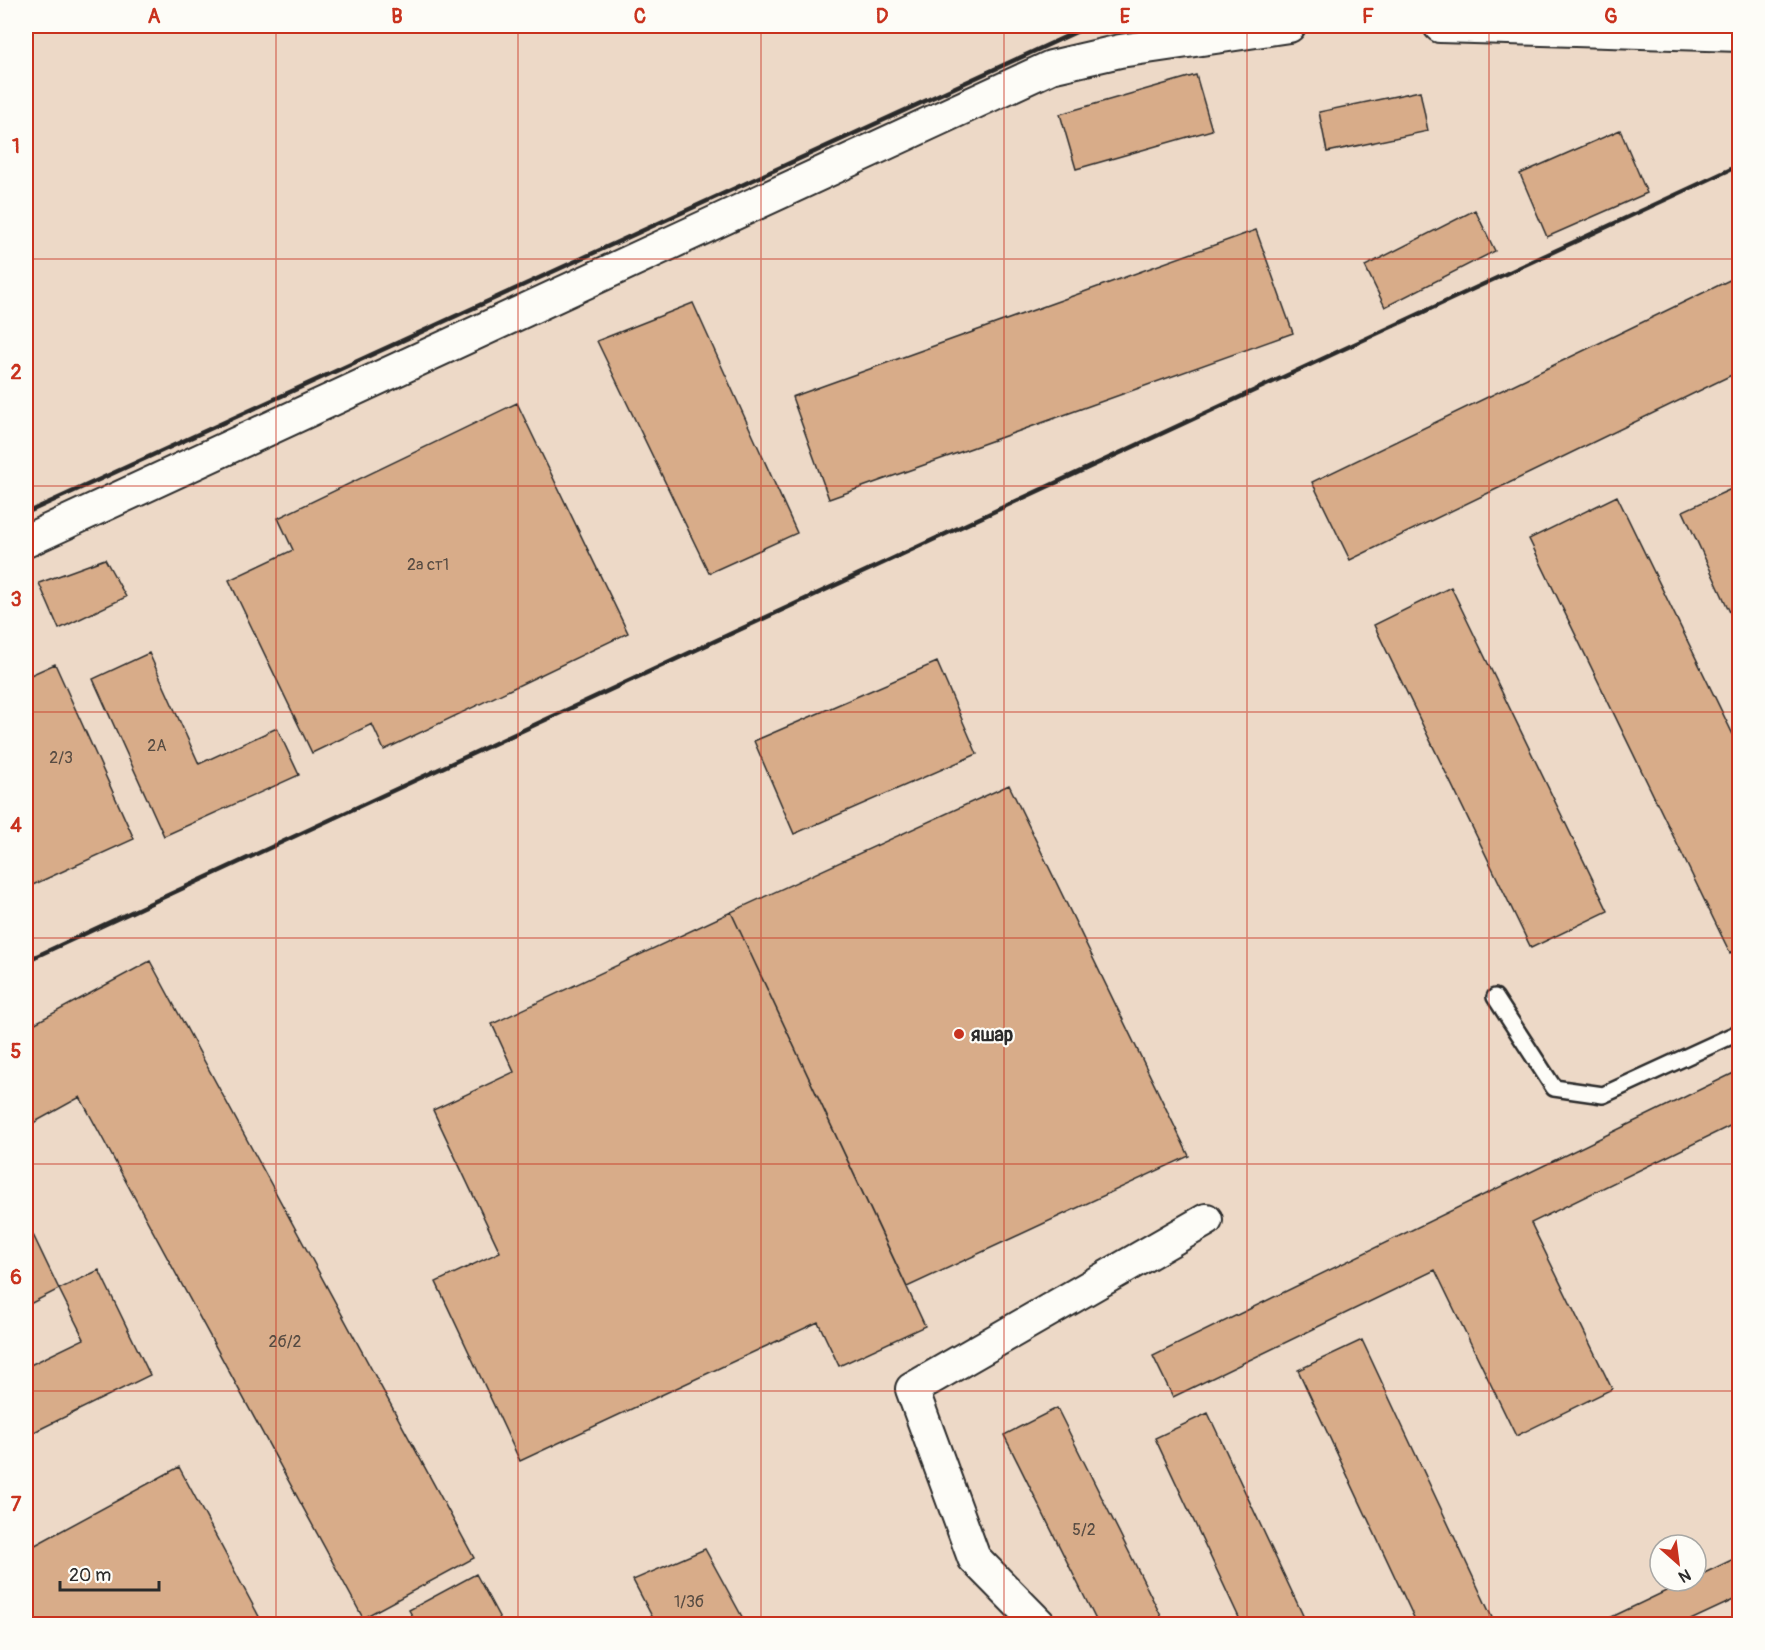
<svg xmlns="http://www.w3.org/2000/svg" width="1765" height="1650" font-family="Pangolin,sans-serif">
  <style>
    .built { fill: #edd9c7; fill-rule: evenodd }
    .building { fill: #d8ac89; stroke: #2b2b2b; stroke-width: 1.5 }
    .lines { fill: none; stroke-linecap: round; stroke-linejoin: round }
    .lane-casing { stroke: #2b2b2b; stroke-width: 20 }
    .street-casing { stroke: #2b2b2b; stroke-width: 36 }
    .lane { stroke: #fdfcf7; stroke-width: 15 }
    .street { stroke: #fdfcf7; stroke-width: 32 }
    .rail { stroke: #2b2b2b; stroke-width: 4.5 }
    .grid { fill: none; stroke: #c8321e; stroke-width: 1.5; stroke-opacity: 0.55 }
    .poi-dot { fill: #c8321e; stroke: #fdfcf7; stroke-width: 2 }
    .labels { text-anchor: middle; dominant-baseline: central; stroke-width: 4.5; stroke-linejoin: round; paint-order: stroke }
    .number-label { font-size: 16px; fill: #564b42 }
    .poi-label { font-size: 20px; font-weight: bold; fill: #2b2b2b; stroke: #fdfcf7; text-anchor: start }
    .neatline { fill: none; stroke: #c8321e; stroke-width: 2 }
    .grid-label { font-size: 20px; text-anchor: middle; font-weight: bold; fill: #c8321e }
  </style>
  <rect width="100%" height="100%" fill="#f6ece1"/>
  <filter id="ink" filterUnits="userSpaceOnUse"><feTurbulence type="fractalNoise" baseFrequency=".0167" numOctaves="2"/><feDisplacementMap in="SourceGraphic" scale="12" xChannelSelector="R" yChannelSelector="G"/><feConvolveMatrix kernelMatrix="1 2 1 2 8 2 1 2 1" color-interpolation-filters="sRGB"/></filter>
  <g filter="url(#ink)">
    <path class="built" d="M 26,26 L 1739,26 L 1739,1617 L 1725,1624 L 26,1624 ZM 1660,1545 L 1696,1545 L 1696,1581 L 1660,1581 Z"/>
    <path class="building" d="M 1196,75 L 1212,130 L 1076,169 L 1060,114 Z
      M 1420,91 L 1428,131 L 1327,152 L 1319,112 Z
      M 1620,130 L 1647,193 L 1547,237 L 1520,174 Z
      M 1475,210 L 1495,251 L 1385,307 L 1365,266 Z
      M 1256,230 L 1293,333 L 829,499 L 792,397 Z
      M 1740,275 L 1740,371 L 1350,560 L 1312,482 Z
      M 693,303 L 797,533 L 709,573 L 597,341 Z
      M 517,403 L 628,633 L 384,750 L 372,724 L 312,753 L 229,580 L 293,550 L 278,518 Z
      M 1740,485 L 1740,634 L 1683,511 Z
      M 1617,496 L 1740,749 L 1740,948 L 1730,953 L 1529,539 Z
      M 105,559 L 126,597 L 59,629 L 39,583 Z
      M 1451,587 L 1608,911 L 1531,948 L 1374,625 Z
      M 149,653 L 199,764 L 277,728 L 299,775 L 164,836 L 93,679 Z
      M 937,662 L 977,754 L 794,834 L 754,741 Z
      M 55,664 L 134,839 L 26,888 L 26,677 Z
      M 1009,785 L 1189,1156 L 907,1287 L 731,912 Z
      M 731,912 L 925,1326 L 839,1366 L 818,1322 L 520,1461 L 436,1282 L 500,1252 L 433,1110 L 514,1072 L 492,1024 Z
      M 150,961 L 474,1558 L 363,1618 L 80,1097 L 26,1127 L 26,1028 Z
      M 1740,1070 L 1740,1121 L 1531,1223 L 1612,1389 L 1516,1436 L 1435,1270 L 1173,1397 L 1153,1356 Z
      M 26,1220 L 59,1289 L 26,1306 Z
      M 99,1270 L 150,1375 L 26,1436 L 26,1367 L 84,1339 L 59,1289 Z
      M 1362,1340 L 1495,1624 L 1417,1624 L 1298,1370 Z
      M 1057,1408 L 1165,1624 L 1098,1624 L 1004,1435 Z
      M 1208,1413 L 1307,1624 L 1242,1624 L 1155,1438 Z
      M 179,1467 L 263,1624 L 26,1624 L 26,1550 Z
      M 705,1549 L 746,1624 L 656,1624 L 633,1580 Z
      M 1740,1556 L 1740,1597 L 1682,1624 L 1597,1624 L 1687,1581 L 1696,1581 L 1696,1577 Z
      M 476,1574 L 503,1624 L 417,1624 L 409,1610 Z"/>
    <g class="lines">
      <g class="lane-casing">
        <path id="lane" d="M 1495,997 L 1554,1088 L 1603,1095 L 1740,1032"/>
      </g>
      <g class="street-casing">
        <path id="street" d="M 1440,26 L 1740,35
          M 26,541 L 1051,67 L 1120,51 L 1289,26
          M 1039,1624 L 974,1558 L 912,1389 L 1206,1220"/>
      </g>
      <use href="#lane" class="lane"/>
      <use href="#street" class="street"/>
      <path class="rail" d="M 26,513 L 1089,26
        M 26,961 L 1740,165"/>
    </g>
  </g>
  <path class="grid" d="M 276,26 L 276,1624M 518,26 L 518,1624M 761,26 L 761,1624M 1004,26 L 1004,1624M 1247,26 L 1247,1624M 1489,26 L 1489,1624M 26,259 L 1740,259M 26,486 L 1740,486M 26,712 L 1740,712M 26,938 L 1740,938M 26,1164 L 1740,1164M 26,1391 L 1740,1391"/>
  <circle class="poi-dot" cx="959" cy="1034" r="6"/>
  <g class="labels">
    <g class="number-label">
      <text x="428" y="565">2а ст1</text>
      <text x="157" y="746">2А</text>
      <text x="61" y="758">2/3</text>
      <text x="285" y="1342">2б/2</text>
      <text x="1084" y="1530">5/2</text>
      <text x="689" y="1602">1/3б</text>
    </g>
    <g class="poi-label">
      <text x="971" y="1034">яшар</text>
    </g>
  </g>
  <rect width="1765" height="1650" fill="none" stroke="#fdfcf7" stroke-width="66"/>
  <g transform="translate(1678 1563) rotate(152)"><circle r="28" fill="#fdfcf7" stroke="#a9a8a5" stroke-width="1.5"/>
  <path d="M0-4.5L10 22L0 15L-10 22Z" fill="#c8321e"/>
  <text y="-9" font-size="16" font-weight="bold" text-anchor="middle" fill="#2b2b2b">N</text>
  </g>
  <path d="M60 1581v9h99v-9" fill="none" stroke="#2b2b2b" stroke-width="3"/>
  <text x="69" y="1581" font-size="18" fill="#2b2b2b" stroke="#fdfcf7" stroke-width="4.5" paint-order="stroke">20 m</text>
  <rect x="33" y="33" width="1699" height="1584" class="neatline"/>
  <g class="grid-label">
    <text x="154" y="23">A</text>
    <text x="397" y="23">B</text>
    <text x="640" y="23">C</text>
    <text x="882" y="23">D</text>
    <text x="1125" y="23">E</text>
    <text x="1368" y="23">F</text>
    <text x="1611" y="23">G</text>
    <text x="16" y="153">1</text>
    <text x="16" y="379">2</text>
    <text x="16" y="606">3</text>
    <text x="16" y="832">4</text>
    <text x="16" y="1058">5</text>
    <text x="16" y="1284">6</text>
    <text x="16" y="1511">7</text>
  </g>
</svg>
